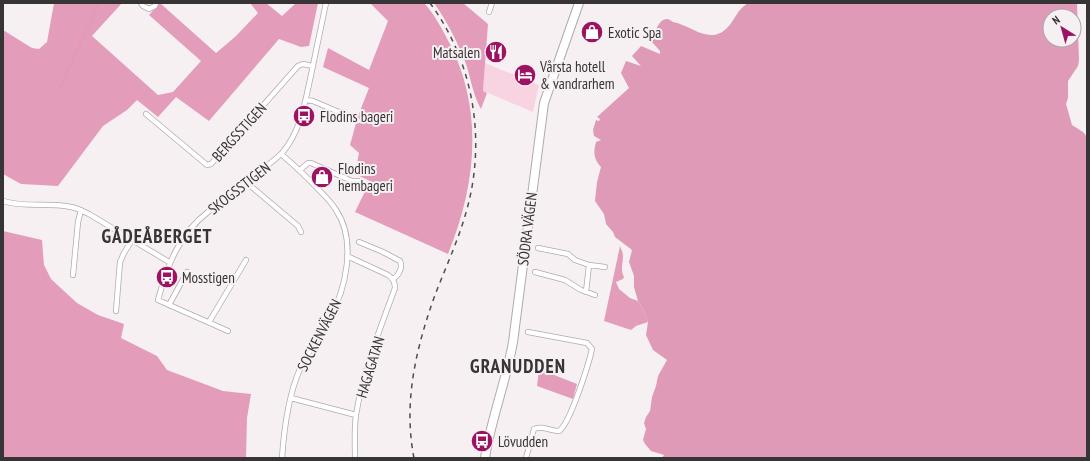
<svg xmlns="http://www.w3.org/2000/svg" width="1090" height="461" font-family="'PT Sans Narrow',sans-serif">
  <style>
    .green { fill: #f8d3e2 }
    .forest { fill: #e39dbb }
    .water { fill: #df9ab7; fill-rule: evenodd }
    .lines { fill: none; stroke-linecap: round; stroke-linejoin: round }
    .stream { stroke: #df9ab7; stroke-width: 1.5 }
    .street-casing { stroke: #b1aaad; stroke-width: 6 }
    .highway-casing { stroke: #b1aaad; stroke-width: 10 }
    .street { stroke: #fff; stroke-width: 4.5 }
    .highway { stroke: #fff; stroke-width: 8 }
    .rail { stroke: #4f4c4e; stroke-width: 1.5; stroke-dasharray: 5 5; stroke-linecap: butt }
    .labels { text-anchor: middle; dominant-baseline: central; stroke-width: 4; stroke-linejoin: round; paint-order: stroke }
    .poi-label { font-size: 15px; fill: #373436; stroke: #f7f0f2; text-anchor: start }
    .street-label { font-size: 15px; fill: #373436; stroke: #f7f0f2 }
    .district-label { font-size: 19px; font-weight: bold; letter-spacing: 1px; fill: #373436; stroke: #f7f0f2 }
  </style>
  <rect width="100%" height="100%" fill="#f7f0f2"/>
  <path class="green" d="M 485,63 L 539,85 L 533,112 L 483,91 Z"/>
  <path class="forest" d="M 54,3 L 122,3 L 92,36 L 158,95 L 173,92 L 201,61 L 149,15 L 160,3 L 216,53 L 236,36 L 258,13 L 250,3 L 266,3 L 282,16 L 296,3 L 318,3 L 309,46 L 301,47 L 279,39 L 209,121 L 176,97 L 158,117 L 137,100 L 127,110 L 103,126 L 58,186 L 21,184 L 3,174 L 3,30 L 32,48 L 39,49 L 47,42 Z
    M 370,3 L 424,3 C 435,15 442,29 450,44 C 484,112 476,185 448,254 L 355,212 L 370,181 L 355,174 L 359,153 L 350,145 L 358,116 L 369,88 L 323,67 L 328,48 L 369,70 L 388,21 Z
    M 434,3 L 463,3 L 488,24 L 483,91 L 487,93 L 481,109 C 473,95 471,79 466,64 C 458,43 447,21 434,3 Z
    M 3,231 L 42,240 L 44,265 L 51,279 L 77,303 L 98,315 L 124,324 L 121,338 L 157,356 L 167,370 L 223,391 L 251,394 L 247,418 L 246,458 L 3,458 Z
    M 620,246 C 621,249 623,252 623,256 C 623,263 620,270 624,277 L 623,279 L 616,282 L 619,289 L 630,298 L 638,301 L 644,311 L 648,322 L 636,326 L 631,330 L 604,321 Z
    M 539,369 L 577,384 L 573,399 L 537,386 Z"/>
  <path class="water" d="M 748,3 L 1077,3 L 1079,60 L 1078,66 L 1068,81 L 1068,98 L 1066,104 L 1072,125 L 1083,132 L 1087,137 L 1087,458 L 662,458 L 664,455 L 651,451 L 645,444 L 643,440 L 646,429 L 644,423 L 646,417 L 650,411 L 652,397 L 656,386 L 658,376 L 667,360 L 653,350 L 646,335 L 648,322 L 644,311 L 638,301 L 634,287 L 634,276 L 629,262 L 632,250 L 615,237 L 613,232 L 606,224 L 604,214 L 595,201 L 597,182 L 601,167 C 594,159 593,153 596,142 L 601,140 L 594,136 L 593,130 L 596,120 L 599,121 L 600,119 L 597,117 L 629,88 L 621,73 L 626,61 L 641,66 L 632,56 L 641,46 L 660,54 L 660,51 L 652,42 C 654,33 661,11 673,22 C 693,26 710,46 728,27 C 736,18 737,10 748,3 ZM 1050,16 L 1074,16 L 1074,40 L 1050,40 Z"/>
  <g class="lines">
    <path class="stream" d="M 58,92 L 99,3"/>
    <g class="street-casing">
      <path id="street" d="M 141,3 L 143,6 L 149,9 L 155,6 L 156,3
        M 489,12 L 492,3
        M 306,100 L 313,101 L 353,118 L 358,121
        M 146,114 L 207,165 L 211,164 L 298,66 L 303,64 L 313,66
        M 281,154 C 295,166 308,178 320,191 C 326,197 332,203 336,210 C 357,241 346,289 329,320 C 320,337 307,352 300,369 C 288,396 284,429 282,458
        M 300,170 L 308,163 L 311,163 L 352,181 L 358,181
        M 247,183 L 298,226 L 301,232
        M 3,201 C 25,208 49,202 71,207 C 77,208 83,211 89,214 L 169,262
        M 359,242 L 383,252 L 400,261 C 403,268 399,275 393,279
        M 538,248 L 568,254 L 575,260 L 589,265 L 605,267
        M 347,256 L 388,275 C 393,279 395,282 395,288 C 380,329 363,371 356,415 C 354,429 355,444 355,458
        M 535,272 L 565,280 L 581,290 L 595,295
        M 73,275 L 78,222 L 81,210
        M 586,292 L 589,265
        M 169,305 L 187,272
        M 116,311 L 120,262 L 124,253 L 132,240
        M 209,322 L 246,260
        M 228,331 L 158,300 C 167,266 179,234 208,212 C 226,198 245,184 263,169 C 269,164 276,159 282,153 C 301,131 305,102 311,75 C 316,51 321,27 326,3
        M 291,398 L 356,415
        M 526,458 L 534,429 C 541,425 551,431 559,431 C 570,424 589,363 592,349 L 587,343 L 528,332"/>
    </g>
    <g class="highway-casing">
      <path id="highway" d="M 485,458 C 491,419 506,382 513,342 L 544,103 L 579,3"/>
    </g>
    <use href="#street" class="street"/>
    <use href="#highway" class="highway"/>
    <path class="rail" d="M 414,458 C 403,402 416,348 435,295 C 445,269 457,243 465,216 C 487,144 475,64 430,3"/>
  </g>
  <defs>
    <g id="shop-disc" transform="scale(1.15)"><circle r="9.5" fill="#9c1363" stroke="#f7f0f2"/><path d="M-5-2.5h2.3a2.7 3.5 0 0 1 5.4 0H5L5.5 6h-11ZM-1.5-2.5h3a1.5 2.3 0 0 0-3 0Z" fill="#fff"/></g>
    <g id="restaurant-disc" transform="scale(1.15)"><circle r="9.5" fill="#9c1363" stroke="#f7f0f2"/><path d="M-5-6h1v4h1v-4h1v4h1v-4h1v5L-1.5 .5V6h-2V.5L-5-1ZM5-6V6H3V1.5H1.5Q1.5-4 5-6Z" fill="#fff"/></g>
    <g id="hotel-disc" transform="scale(1.15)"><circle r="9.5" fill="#9c1363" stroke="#f7f0f2"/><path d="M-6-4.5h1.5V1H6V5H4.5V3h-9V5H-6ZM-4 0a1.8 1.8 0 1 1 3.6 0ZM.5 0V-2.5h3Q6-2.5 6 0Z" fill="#fff"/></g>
    <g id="bus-disc" transform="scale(1.15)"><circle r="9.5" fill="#9c1363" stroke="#f7f0f2"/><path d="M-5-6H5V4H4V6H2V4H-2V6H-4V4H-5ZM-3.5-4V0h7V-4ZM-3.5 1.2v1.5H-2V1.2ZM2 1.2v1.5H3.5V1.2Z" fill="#fff"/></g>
  </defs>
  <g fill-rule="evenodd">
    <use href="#shop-disc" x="592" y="32"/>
    <use href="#restaurant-disc" x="496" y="52"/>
    <use href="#hotel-disc" x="525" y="75"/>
    <use href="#bus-disc" x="304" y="116"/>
    <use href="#shop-disc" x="322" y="177"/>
    <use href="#bus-disc" x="167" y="277"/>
    <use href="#bus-disc" x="482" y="441"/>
  </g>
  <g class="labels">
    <g class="poi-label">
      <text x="608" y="32">Exotic Spa</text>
      <text x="480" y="52" text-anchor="end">Matsalen</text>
      <text x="540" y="66">Vårsta hotell<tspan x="540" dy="17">&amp; vandrarhem</tspan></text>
      <text x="320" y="116">Flodins bageri</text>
      <text x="338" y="168">Flodins<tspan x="338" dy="17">hembageri</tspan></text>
      <text x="182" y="277">Mosstigen</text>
      <text x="498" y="441">Lövudden</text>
    </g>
    <g class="street-label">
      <text transform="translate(239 132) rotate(-48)">BERGSSTIGEN</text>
      <text transform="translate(239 188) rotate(-38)">SKOGSSTIGEN</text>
      <text transform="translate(527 229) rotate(-83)">SÖDRA VÄGEN</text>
      <text transform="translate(319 335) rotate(-63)">SOCKENVÄGEN</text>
      <text transform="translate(370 367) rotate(-73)">HAGAGATAN</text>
    </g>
    <g class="district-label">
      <text x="157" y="236">GÅDEÅBERGET</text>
      <text x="518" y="366">GRANUDDEN</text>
    </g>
  </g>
  <rect width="1090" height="461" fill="none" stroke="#373436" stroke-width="8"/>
  <g transform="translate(1062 28) rotate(323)"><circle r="19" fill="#f7f0f2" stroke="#aaa5a7"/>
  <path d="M0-3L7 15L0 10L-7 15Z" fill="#9c1363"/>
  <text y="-6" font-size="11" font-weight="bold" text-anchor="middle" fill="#373436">N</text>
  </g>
</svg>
